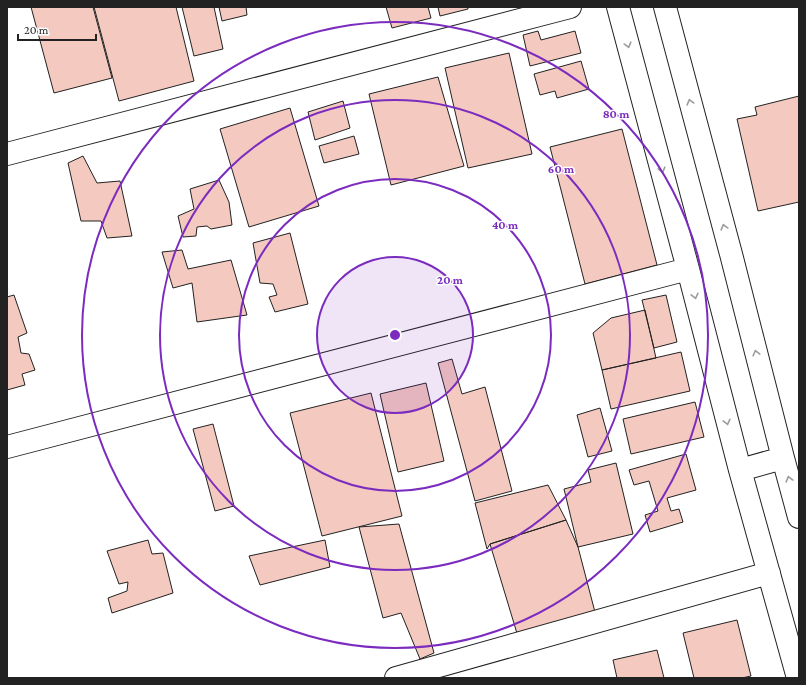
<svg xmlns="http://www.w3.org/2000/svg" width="806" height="685" font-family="'Crimson Pro',serif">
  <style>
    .building { fill: #f3c9c0; stroke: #222 }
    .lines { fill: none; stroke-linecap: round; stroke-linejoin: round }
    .minor-casing { stroke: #222; stroke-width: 24 }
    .minor { stroke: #fff; stroke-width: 22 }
    .oneway { stroke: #9c9c9c }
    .ring { fill: none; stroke: #7b2cbf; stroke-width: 2 }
    .centre { fill: #7b2cbf; stroke: #fff; stroke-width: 2 }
    .ring-label { font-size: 12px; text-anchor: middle; font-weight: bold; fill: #7b2cbf; stroke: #fff; stroke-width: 3; stroke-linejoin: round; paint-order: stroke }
  </style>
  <rect width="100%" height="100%" fill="#fff"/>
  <path class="building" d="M 31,7 L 93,7 L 112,78 L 54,93 Z
    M 94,7 L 176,7 L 194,81 L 119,101 Z
    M 182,7 L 214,7 L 223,49 L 194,56 Z
    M 219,7 L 246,7 L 247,15 L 222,21 Z
    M 386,7 L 428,7 L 431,18 L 392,28 Z
    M 438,7 L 468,7 L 468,9 L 440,16 Z
    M 538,31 L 541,40 L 575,31 L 581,53 L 530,66 L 523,35 Z
    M 509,53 L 532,154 L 468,168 L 445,68 Z
    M 581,61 L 589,89 L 557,98 L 555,91 L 540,95 L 534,74 Z
    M 438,77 L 464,166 L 391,185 L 369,94 Z
    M 799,96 L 799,202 L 758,211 L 737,119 L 757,115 L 755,107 Z
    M 343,101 L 350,128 L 315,140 L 308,112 Z
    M 290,108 L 319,206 L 249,227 L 220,129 Z
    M 622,129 L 657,265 L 585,284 L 550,147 Z
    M 354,136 L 359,154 L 324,163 L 319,146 Z
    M 83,156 L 97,183 L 120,181 L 132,236 L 107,238 L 101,221 L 81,221 L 68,163 Z
    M 219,180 L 229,202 L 232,225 L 211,229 L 207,226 L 197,227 L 196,236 L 183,237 L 178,216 L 194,209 L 190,189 Z
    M 290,233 L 308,304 L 275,312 L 269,297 L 277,295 L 273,284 L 260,283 L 253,243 Z
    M 182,250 L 188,269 L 231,260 L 247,315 L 197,322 L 192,283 L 173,288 L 162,252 Z
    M 14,295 L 27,333 L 18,337 L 21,353 L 29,354 L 35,370 L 22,374 L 25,385 L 7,390 L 7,297 Z
    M 666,295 L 677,342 L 654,348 L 642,300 Z
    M 645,310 L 656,358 L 602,370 L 593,333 L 611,318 Z
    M 681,352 L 690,391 L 611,409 L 602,370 Z
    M 452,359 L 462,394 L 485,387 L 512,491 L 475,501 L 438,363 Z
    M 426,383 L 444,461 L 398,472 L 380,394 Z
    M 371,393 L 402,516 L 322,536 L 290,413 Z
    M 695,402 L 704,437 L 631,454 L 623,419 Z
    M 600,408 L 612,451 L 588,457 L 577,415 Z
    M 213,424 L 234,506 L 215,511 L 193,429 Z
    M 686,454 L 696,490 L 667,498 L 671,511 L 679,509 L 683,522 L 650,532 L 645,515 L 658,511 L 649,481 L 634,485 L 629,470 Z
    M 616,463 L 633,534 L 578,547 L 564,489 L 591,482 L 588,470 Z
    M 548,485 L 566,520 L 490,544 L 487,549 L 475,503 Z
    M 566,520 L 578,547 L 596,616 L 519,640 L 490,544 Z
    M 399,524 L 434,653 L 420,659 L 401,613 L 383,618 L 359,527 Z
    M 148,540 L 152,554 L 163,553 L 173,593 L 112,613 L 108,598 L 127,591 L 128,582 L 119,584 L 107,551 Z
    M 325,540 L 330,567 L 260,585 L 249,556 Z
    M 737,620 L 751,676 L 742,678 L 694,678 L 683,633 Z
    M 657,650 L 664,678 L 617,678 L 613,660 Z"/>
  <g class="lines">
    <g class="minor-casing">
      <path id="minor" d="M 618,7 L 688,269 L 740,470 L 798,678
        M 665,7 L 731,254 L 783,458 L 799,517
        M 7,154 L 570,7
        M 7,447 L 688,269
        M 740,470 L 783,458
        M 396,678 L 769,573"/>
    </g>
    <use href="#minor" class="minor"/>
  </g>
  <defs><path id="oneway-chevron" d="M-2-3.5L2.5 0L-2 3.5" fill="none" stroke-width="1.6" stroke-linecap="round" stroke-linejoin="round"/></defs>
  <g class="oneway">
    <use href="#oneway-chevron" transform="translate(628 45) rotate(75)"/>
    <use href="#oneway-chevron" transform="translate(690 102) rotate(-105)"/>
    <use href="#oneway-chevron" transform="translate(662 170) rotate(75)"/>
    <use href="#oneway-chevron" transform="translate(724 227) rotate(-105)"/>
    <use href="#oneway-chevron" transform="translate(695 296) rotate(76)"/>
    <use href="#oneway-chevron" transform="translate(756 353) rotate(-104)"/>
    <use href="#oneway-chevron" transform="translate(727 422) rotate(76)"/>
    <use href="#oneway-chevron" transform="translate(789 479) rotate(-105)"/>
  </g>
  <circle cx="395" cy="335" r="78" fill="#7b2cbf" fill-opacity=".12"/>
  <g class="ring">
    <circle cx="395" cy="335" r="78"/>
    <circle cx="395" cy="335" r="156"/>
    <circle cx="395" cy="335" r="235"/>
    <circle cx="395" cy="335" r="313"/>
  </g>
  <circle cx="395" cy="335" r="6" class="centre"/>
  <g class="ring-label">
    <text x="616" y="118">80 m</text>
    <text x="561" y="173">60 m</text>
    <text x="505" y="229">40 m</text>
    <text x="450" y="284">20 m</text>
  </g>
  <rect width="806" height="685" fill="none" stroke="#222222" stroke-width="16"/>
  <path d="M18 34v6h78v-6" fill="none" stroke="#222222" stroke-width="2"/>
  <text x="24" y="34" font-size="12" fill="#222222" stroke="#ffffff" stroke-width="3" paint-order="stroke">20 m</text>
</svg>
